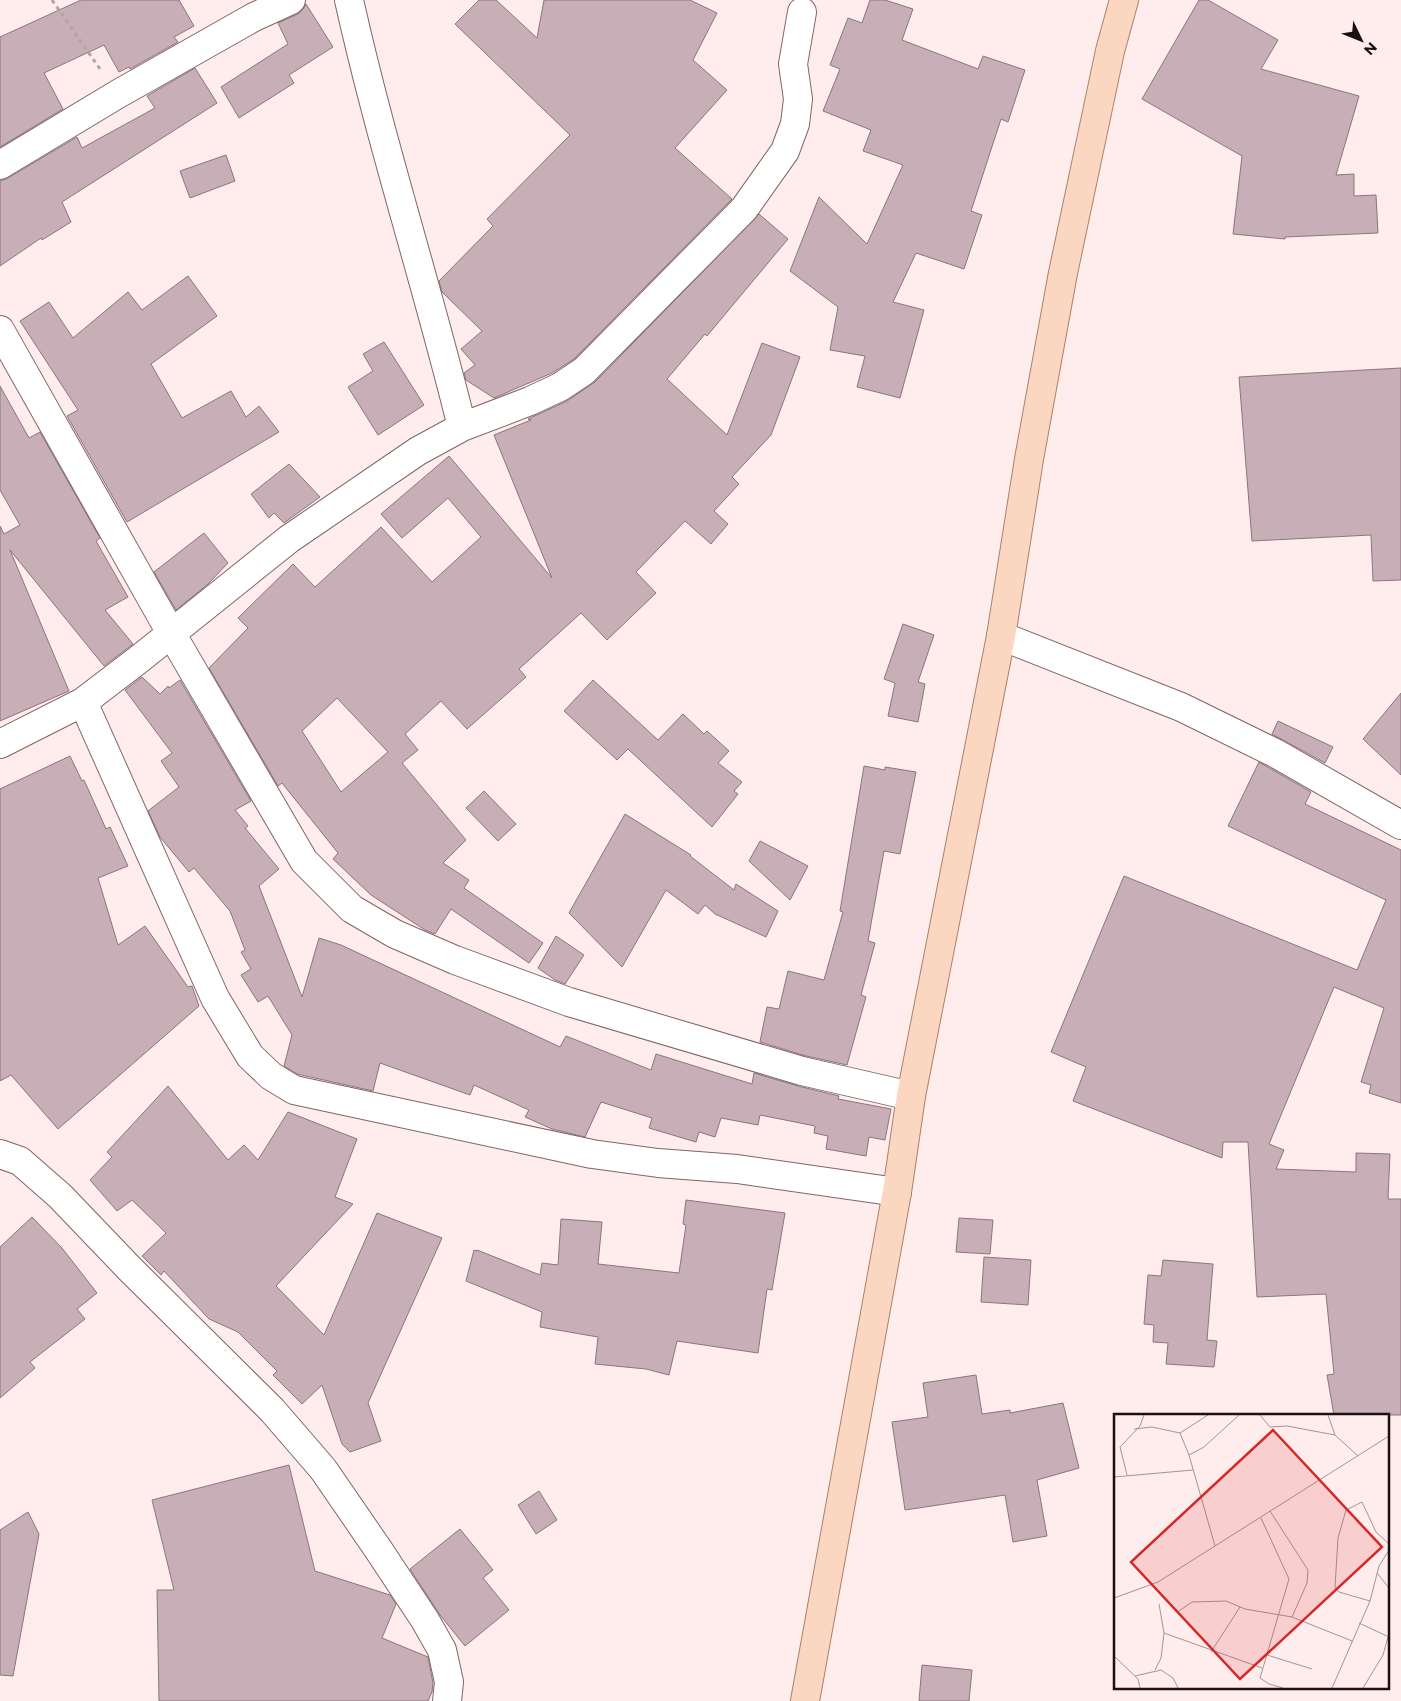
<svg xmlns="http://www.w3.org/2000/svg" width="1401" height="1701" font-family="Montserrat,sans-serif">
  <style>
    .building { fill: #c8aeb6; stroke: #8c757d; fill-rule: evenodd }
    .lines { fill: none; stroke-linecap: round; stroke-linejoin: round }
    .minor-casing { stroke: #7e6664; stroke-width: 30 }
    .major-casing { stroke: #ab8068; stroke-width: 30 }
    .path { stroke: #b3a5a4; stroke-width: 3; stroke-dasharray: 4 4; stroke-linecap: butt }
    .minor { stroke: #fff; stroke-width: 28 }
    .major { stroke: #fbd6c1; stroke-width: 28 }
    .inset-road { fill: none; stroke: #a39594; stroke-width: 1 }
    .view { fill: #d62828; fill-opacity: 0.15; stroke: #d62828; stroke-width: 2.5 }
    .inset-edge { fill: none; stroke: #1a1110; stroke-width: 2.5 }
  </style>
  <rect width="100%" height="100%" fill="#feedec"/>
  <path class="building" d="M 81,0 L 179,0 L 194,26 L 174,37 L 178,42 L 130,69 L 129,67 L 119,72 L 104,45 L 44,73 L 63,109 L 0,147 L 0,37 Z
    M 479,0 L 496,0 L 537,38 L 544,0 L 690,0 L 717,13 L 693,60 L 727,90 L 675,148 L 732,199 L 574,359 L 552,373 L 494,398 L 466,380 L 464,373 L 475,365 L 461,349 L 482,331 L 442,292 L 439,281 L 493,226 L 487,219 L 570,135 L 455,24 Z
    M 870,0 L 885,0 L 913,9 L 902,40 L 978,69 L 983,56 L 1025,70 L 1008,122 L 1001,119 L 971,211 L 982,215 L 964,269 L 916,253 L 893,302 L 924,310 L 900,398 L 857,387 L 865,356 L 830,350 L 838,307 L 790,271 L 819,197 L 867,244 L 903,165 L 863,151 L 871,130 L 823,111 L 840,69 L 830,65 L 848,18 L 862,23 Z
    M 1199,0 L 1208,0 L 1278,40 L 1261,69 L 1359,96 L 1336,175 L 1354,174 L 1354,196 L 1376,195 L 1378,233 L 1285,237 L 1285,239 L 1233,234 L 1242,156 L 1142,99 Z
    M 306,4 L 333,47 L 289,75 L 294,83 L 239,118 L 221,87 L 288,44 L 278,23 L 298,14 L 303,9 Z
    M 195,68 L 217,103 L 62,202 L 71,222 L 42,240 L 41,238 L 0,266 L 0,181 L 8,178 L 77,137 L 82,148 L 155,108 L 147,96 Z
    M 226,155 L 235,181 L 190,198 L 180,171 Z
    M 759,214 L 788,239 L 707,336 L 705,334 L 667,379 L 727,435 L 762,343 L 800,357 L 771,435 L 732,477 L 739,484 L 714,511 L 728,524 L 711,544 L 685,521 L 636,572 L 656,593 L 607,640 L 581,613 L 519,669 L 526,677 L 467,729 L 441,701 L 405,734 L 418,750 L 402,763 L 466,840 L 443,863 L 469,880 L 464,888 L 543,943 L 529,963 L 451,909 L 435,934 L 425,930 L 371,895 L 333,859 L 338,853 L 282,783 L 278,786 L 209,668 L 248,628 L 238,618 L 293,564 L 315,587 L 381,527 L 432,582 L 481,537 L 448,498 L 402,538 L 381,514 L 449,456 L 552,578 L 494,435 L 531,420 L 528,419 L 567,401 L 595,382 ZM 337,698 L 388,752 L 341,792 L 302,731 Z
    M 188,276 L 217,316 L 151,364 L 182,418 L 231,391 L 246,417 L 259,406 L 279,432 L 127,522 L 67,416 L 78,410 L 20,321 L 49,302 L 73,338 L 128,292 L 142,310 Z
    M 384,342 L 424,405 L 378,435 L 348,387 L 373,371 L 363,354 Z
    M 1401,368 L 1401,580 L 1373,581 L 1371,535 L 1252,541 L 1239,377 Z
    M 0,386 L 29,438 L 40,432 L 100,538 L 96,541 L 128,597 L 105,610 L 133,644 L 104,666 L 10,550 L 69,691 L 0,721 L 0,526 L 4,534 L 20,525 L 0,490 Z
    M 289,464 L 320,497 L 284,523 L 274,513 L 269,518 L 251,494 Z
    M 204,533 L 228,563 L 208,584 L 176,610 L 154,572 Z
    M 903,624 L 934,635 L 918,682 L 925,684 L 918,722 L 888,716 L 895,683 L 884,679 Z
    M 142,677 L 160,694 L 168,686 L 169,688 L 180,680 L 251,801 L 235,810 L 248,826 L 245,828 L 279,869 L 259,886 L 302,997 L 319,938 L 341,945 L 560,1047 L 566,1036 L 651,1070 L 656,1054 L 752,1084 L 754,1073 L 798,1086 L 839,1096 L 838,1099 L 891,1109 L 885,1140 L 869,1137 L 866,1156 L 826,1149 L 828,1136 L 814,1133 L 815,1126 L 760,1115 L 758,1125 L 721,1118 L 715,1137 L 699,1132 L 696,1142 L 649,1128 L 652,1118 L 601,1102 L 585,1137 L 552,1129 L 525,1117 L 529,1110 L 474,1085 L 470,1095 L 380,1063 L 373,1091 L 297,1074 L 284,1066 L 292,1035 L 268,996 L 258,1002 L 241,975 L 251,969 L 241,952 L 245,950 L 230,911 L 194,868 L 189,872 L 160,837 L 148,811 L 179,787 L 161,761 L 172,753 L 125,690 Z
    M 593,680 L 658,740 L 683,714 L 704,734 L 707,731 L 729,751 L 718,763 L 742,782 L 734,791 L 738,794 L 712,827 L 628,749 L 617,760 L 564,711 Z
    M 1401,693 L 1401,775 L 1363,739 Z
    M 1278,721 L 1333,747 L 1325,763 L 1272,734 Z
    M 70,756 L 82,781 L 84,780 L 106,829 L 110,827 L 128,866 L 98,878 L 118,945 L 145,926 L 188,987 L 192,986 L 199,1006 L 58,1129 L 11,1075 L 0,1081 L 0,789 Z
    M 1259,762 L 1311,792 L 1305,804 L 1401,850 L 1401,1103 L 1369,1093 L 1371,1085 L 1361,1082 L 1384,1008 L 1334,987 L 1269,1144 L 1284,1150 L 1276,1169 L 1356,1172 L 1356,1153 L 1390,1154 L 1388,1199 L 1401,1199 L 1401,1415 L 1334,1415 L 1327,1375 L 1334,1374 L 1326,1294 L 1257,1297 L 1248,1142 L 1223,1142 L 1222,1158 L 1073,1101 L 1086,1067 L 1051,1052 L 1124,876 L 1357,970 L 1386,900 L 1228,826 Z
    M 864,766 L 885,770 L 885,767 L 916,772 L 900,854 L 884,851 L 868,941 L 875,943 L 861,995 L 866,997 L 847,1065 L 806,1056 L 760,1042 L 767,1007 L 779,1009 L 788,971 L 824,980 L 843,912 L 840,911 Z
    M 484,791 L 516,824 L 498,841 L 466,808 Z
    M 625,814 L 691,855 L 690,856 L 734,890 L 736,884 L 778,911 L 766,937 L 715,914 L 705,905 L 698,914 L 666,890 L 622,967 L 569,913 Z
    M 760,841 L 808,866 L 790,900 L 749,861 Z
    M 556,936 L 584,955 L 565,984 L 555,980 L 538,968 Z
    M 168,1086 L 228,1160 L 244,1145 L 258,1160 L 288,1112 L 357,1139 L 335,1197 L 353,1204 L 276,1286 L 324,1335 L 377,1213 L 442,1238 L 368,1403 L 381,1441 L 350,1452 L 342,1444 L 322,1385 L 302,1404 L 273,1375 L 277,1371 L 238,1332 L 209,1319 L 164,1271 L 161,1275 L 142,1256 L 166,1233 L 132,1200 L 117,1211 L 90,1180 L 112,1157 L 107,1152 Z
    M 686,1200 L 785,1213 L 772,1290 L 767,1289 L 758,1353 L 677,1341 L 669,1375 L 646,1369 L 595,1364 L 598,1337 L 540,1327 L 542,1312 L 466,1281 L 474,1250 L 477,1251 L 477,1250 L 540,1275 L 542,1263 L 558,1265 L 561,1219 L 602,1222 L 598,1264 L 679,1273 L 686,1225 L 683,1224 Z
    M 32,1217 L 62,1248 L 97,1293 L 77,1309 L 85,1319 L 30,1362 L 35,1368 L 0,1398 L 0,1247 Z
    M 959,1218 L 993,1220 L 990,1254 L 956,1252 Z
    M 984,1257 L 1031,1260 L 1028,1305 L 981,1302 Z
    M 1163,1260 L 1213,1264 L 1207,1340 L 1217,1341 L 1214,1367 L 1166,1364 L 1168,1343 L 1153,1342 L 1154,1325 L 1144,1324 L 1148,1275 L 1161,1276 Z
    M 976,1375 L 982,1414 L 1010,1410 L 1010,1413 L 1063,1403 L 1079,1468 L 1037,1480 L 1047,1536 L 1013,1542 L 1005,1495 L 905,1510 L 892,1422 L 928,1417 L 923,1383 Z
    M 289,1465 L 315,1571 L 390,1595 L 396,1604 L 382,1638 L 428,1657 L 433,1683 L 432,1692 L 428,1701 L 159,1701 L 157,1590 L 174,1590 L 152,1500 Z
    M 539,1491 L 557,1520 L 536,1534 L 518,1505 Z
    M 28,1512 L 39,1534 L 13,1676 L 0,1675 L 0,1530 Z
    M 460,1529 L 493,1570 L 483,1578 L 509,1610 L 465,1646 L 440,1615 L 410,1569 Z
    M 922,1665 L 972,1670 L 969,1701 L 919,1701 Z"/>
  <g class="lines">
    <g class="minor-casing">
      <path id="minor" d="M 349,0 C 381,144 427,284 462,427
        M 0,165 L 118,94 L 254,17 L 291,0
        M 0,330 L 171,633 L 304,861 L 352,909 L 395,934 L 455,960 L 569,1002 L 802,1071 L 911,1096
        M 1001,636 L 1181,707 L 1275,753 L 1401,825
        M 83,702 L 215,998 L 250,1056 L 271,1076 L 294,1090 L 592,1154 L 658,1163 L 737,1169 L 897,1192
        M 0,744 L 83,702 L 138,660 L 289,539 L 418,451 L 462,427 L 530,401 L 560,387 L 584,371 L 744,209 L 785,151 L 795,124 L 798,99 L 793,64 L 802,12
        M 0,1154 L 20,1161 L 60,1196 L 128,1267 L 272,1410 L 323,1469 L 378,1549 L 425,1620 L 442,1650 L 449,1682 L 447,1701"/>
    </g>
    <g class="major-casing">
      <path id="major" d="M 805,1701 L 897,1192 L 911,1096 L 1001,636 L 1029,459 L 1063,273 L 1110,51 L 1124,0"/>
    </g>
    <path class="path" d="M 52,0 L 100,69"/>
    <use href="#minor" class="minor"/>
    <use href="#major" class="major"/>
  </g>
  <g transform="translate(1114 1414)">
    <rect width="275" height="275" fill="#feedec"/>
    <path class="inset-road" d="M 146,1 L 156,13 L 173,12 L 221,21M 214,1 L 221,21 L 244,42M 20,15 L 38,13 L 66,19 L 94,1M 66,19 L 75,41 L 101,132M 75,41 L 90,33 L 125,1M 13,61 L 6,33 L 26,12 L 30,1M 0,63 L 79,56M 156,97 L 194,156 L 193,169 L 178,203M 147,104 L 175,165 L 146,264 L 155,270 L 169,274M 263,159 L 275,174M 0,184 L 44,168 L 275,22M 256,187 L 225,178 L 221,173 L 224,124 L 232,96 L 248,88 L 262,118 L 275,130M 45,190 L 50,219 L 148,254M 65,197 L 78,188 L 112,187 L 131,195 L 178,203 L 238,227M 245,209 L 275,223M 97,238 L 126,193M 153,241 L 198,255M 0,242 L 24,265 L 26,274M 41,256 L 47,244 L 50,219M 21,262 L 47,256 L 59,264 L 64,274M 218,274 L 256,187 L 265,152 L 275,136M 249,274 L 269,241 L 274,223"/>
    <path class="view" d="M 159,16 L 268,133 L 126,265 L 17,148 Z"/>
    <rect width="275" height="275" class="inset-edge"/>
  </g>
  <g transform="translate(1361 40) rotate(133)" stroke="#feedec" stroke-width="4" paint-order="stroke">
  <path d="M0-4L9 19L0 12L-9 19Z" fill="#1a1110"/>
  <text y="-8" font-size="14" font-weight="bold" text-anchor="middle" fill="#1a1110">N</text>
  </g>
</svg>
